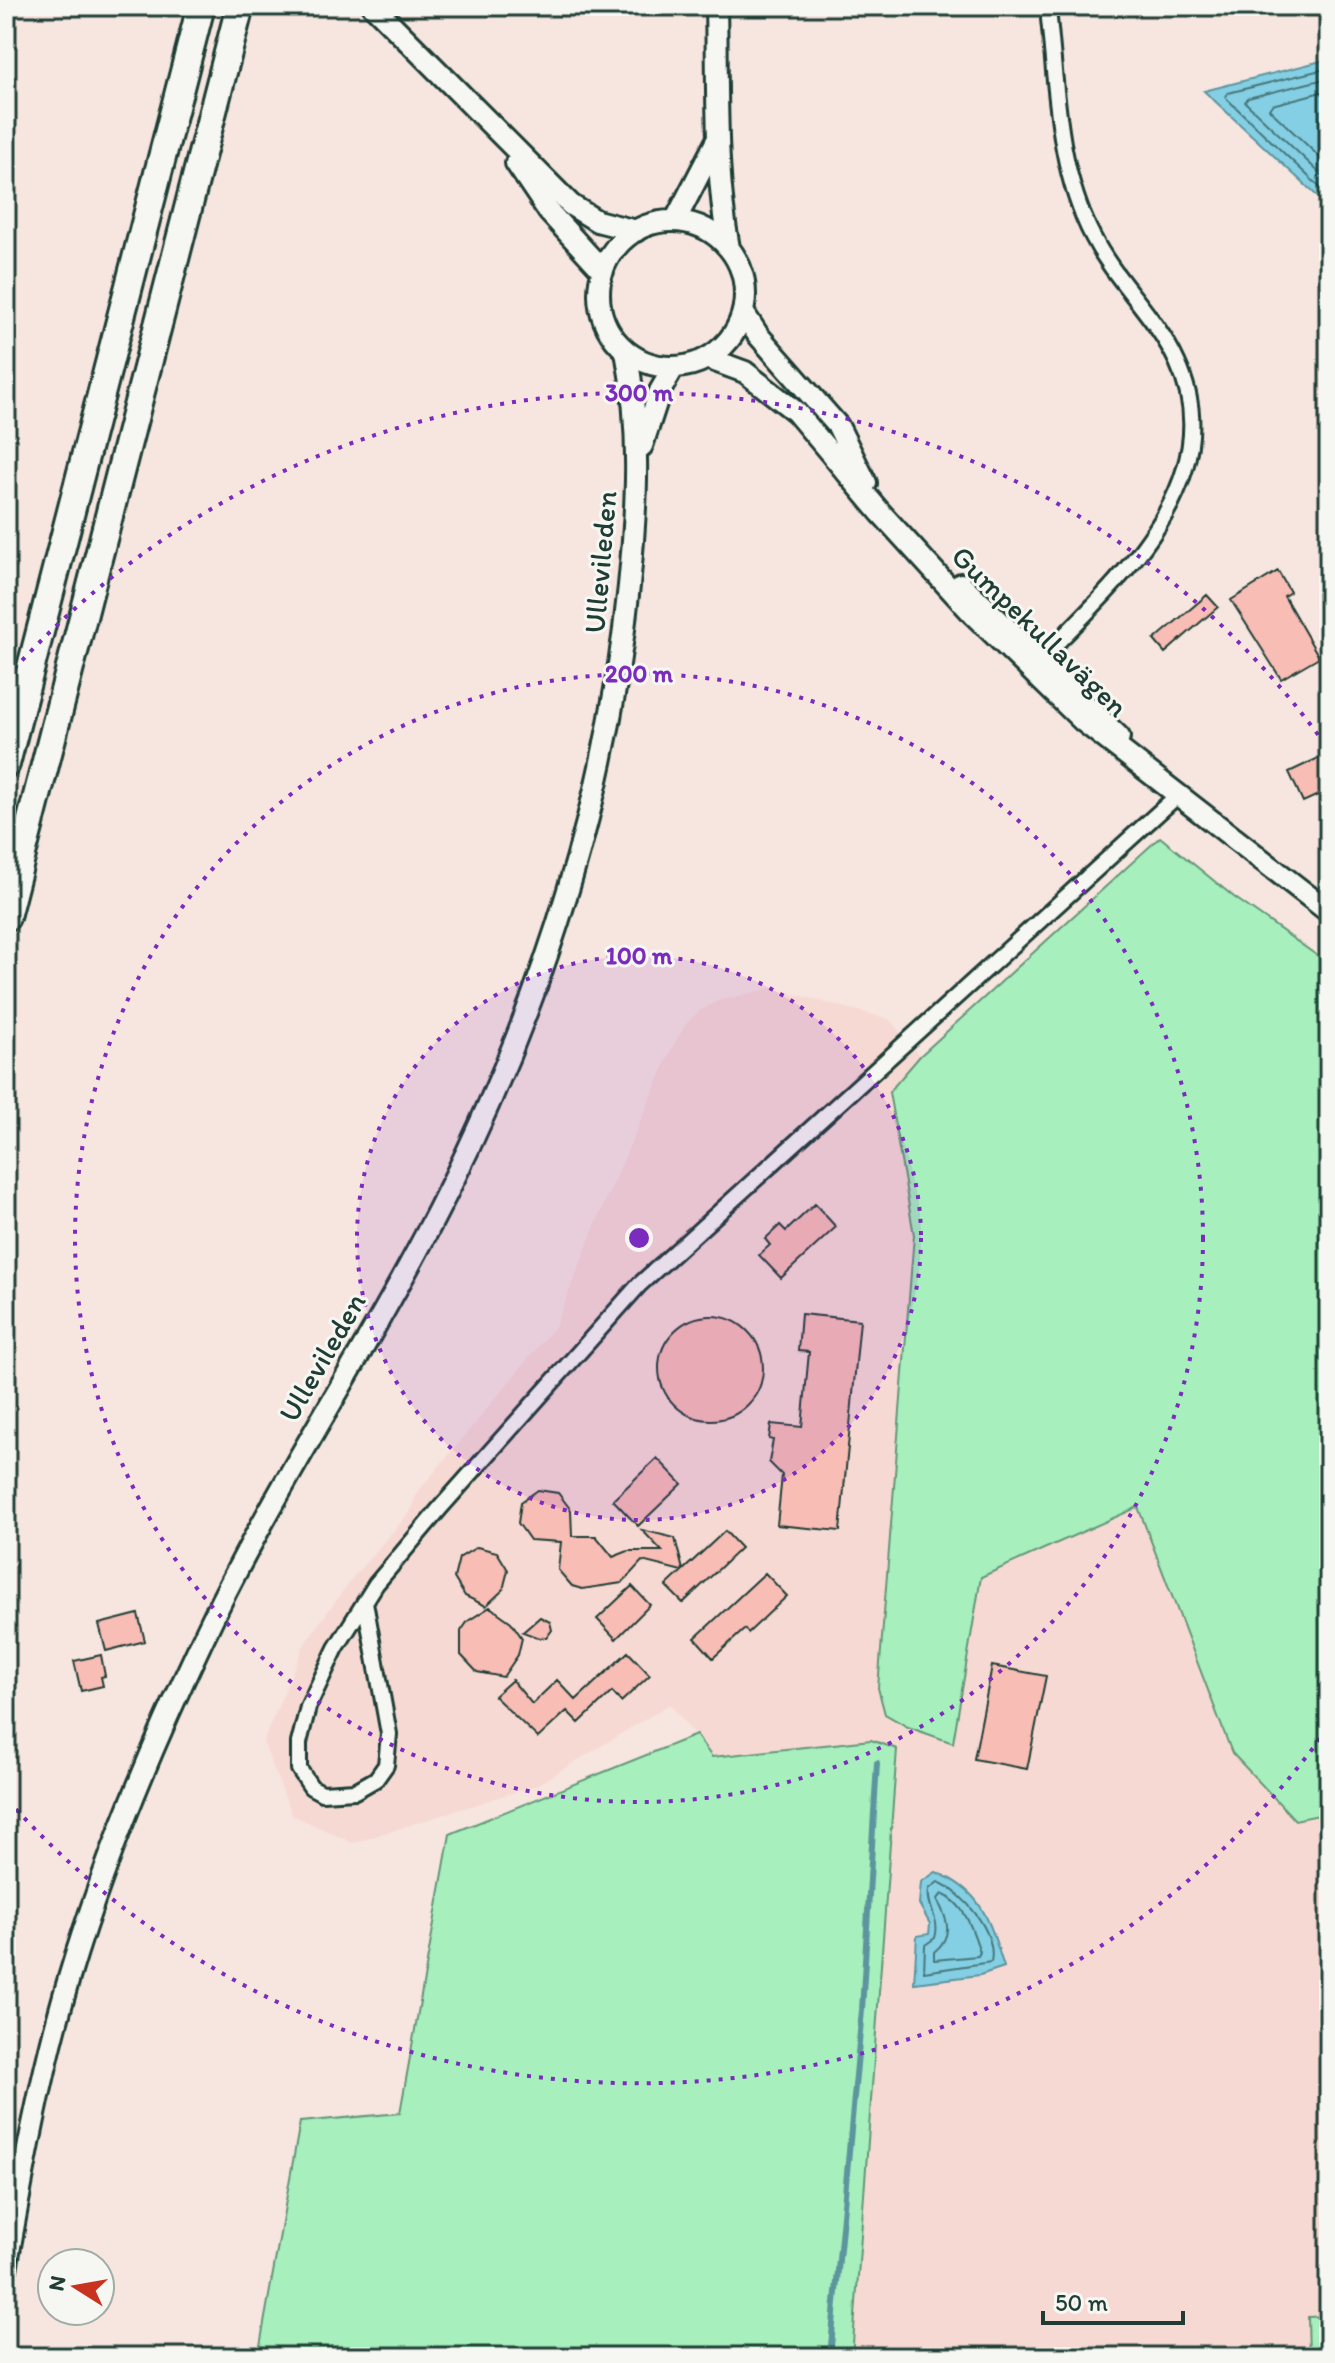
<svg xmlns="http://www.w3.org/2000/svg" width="1335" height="2363" font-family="Itim,sans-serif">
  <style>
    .built { fill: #f7d9d3 }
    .green { fill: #a7efbd; stroke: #639678; stroke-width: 2 }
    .water { fill: #84cfe4; stroke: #5c959e; stroke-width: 2 }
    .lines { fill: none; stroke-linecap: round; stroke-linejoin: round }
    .shore { stroke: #47777a; stroke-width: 2 }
    .stream { stroke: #5c959e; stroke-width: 6 }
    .building { fill: #f8bdb5; stroke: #1f3d34; stroke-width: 2 }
    .street-casing { stroke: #1f3d34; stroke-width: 20 }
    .secondary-casing { stroke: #1f3d34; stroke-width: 26 }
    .highway-casing { stroke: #1f3d34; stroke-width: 32 }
    .street { stroke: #f6f6f2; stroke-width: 14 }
    .secondary { stroke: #f6f6f2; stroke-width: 20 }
    .highway { stroke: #f6f6f2; stroke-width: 26 }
    .ring { fill: none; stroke: #7b2cbf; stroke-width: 4; stroke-dasharray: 4 8 }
    .labels { text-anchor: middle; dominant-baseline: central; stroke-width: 6; stroke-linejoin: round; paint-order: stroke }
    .street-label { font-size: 30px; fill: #1f3d34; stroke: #f6f6f2 }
    .centre { fill: #7b2cbf; stroke: #f6f6f2; stroke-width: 4 }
    .ring-label { font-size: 24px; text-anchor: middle; font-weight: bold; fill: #7b2cbf; stroke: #f6f6f2; stroke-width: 6; stroke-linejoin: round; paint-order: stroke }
  </style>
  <rect width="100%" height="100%" fill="#f7e5e0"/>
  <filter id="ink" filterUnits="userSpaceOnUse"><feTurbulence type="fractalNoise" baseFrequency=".0125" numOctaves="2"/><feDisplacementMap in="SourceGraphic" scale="16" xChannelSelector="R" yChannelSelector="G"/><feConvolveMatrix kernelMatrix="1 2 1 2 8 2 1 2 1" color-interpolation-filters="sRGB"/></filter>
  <g filter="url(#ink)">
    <path class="built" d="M 771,988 L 889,1019 L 920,1056 L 890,1092 L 914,1235 L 878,1688 L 885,1714 L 908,1727 L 953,1742 L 981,1577 L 1139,1507 L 1232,1753 L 1295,1820 L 1329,1813 L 1329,2316 L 1308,2318 L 1309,2357 L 852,2357 L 896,1749 L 871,1740 L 712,1757 L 670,1704 L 537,1785 L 353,1843 L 292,1815 L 263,1742 L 305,1643 L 354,1576 L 410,1512 L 417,1493 L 556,1325 L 596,1223 L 673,1046 L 686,1024 L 698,1012 L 718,1001 Z"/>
    <path class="green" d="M 1160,837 L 1234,897 L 1329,964 L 1329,1813 L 1295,1820 L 1232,1753 L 1138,1507 L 981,1577 L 953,1743 L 908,1727 L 885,1714 L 878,1688 L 914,1235 L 889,1092 L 920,1056 Z
      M 696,1735 L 712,1757 L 871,1740 L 897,1749 L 852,2357 L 258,2357 L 300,2122 L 400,2113 L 450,1834 Z
      M 1329,2316 L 1329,2357 L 1309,2357 L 1308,2317 Z"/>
    <path class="water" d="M 1329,59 L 1329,207 L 1204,91 Z
      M 936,1872 C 984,1892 989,1921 1004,1967 L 980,1975 L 914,1983 L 917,1936 L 929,1934 L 930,1924 L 919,1904 L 921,1882 Z"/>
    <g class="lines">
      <path class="shore" d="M 1329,68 L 1228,93 L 1225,97 L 1329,196
        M 1329,78 L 1248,98 L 1245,102 L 1329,182
        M 1329,90 L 1272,105 L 1269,109 L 1329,166
        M 938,1882 C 964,1892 997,1933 991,1962 L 924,1972 L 925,1945 L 935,1938 C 941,1918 926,1908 929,1889 Z
        M 942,1894 C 965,1903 973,1931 980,1952 L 978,1956 L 934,1960 L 934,1952 C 954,1936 948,1919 937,1900 Z"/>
      <path class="stream" d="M 830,2357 L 862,2010 L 877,1763"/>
    </g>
    <path class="building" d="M 1278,571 L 1290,592 L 1284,596 L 1319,657 L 1281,679 L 1231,600 Z
      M 1207,595 L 1218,607 L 1165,653 L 1154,640 Z
      M 1329,753 L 1329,790 L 1303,802 L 1289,772 Z
      M 815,1204 L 836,1227 L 781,1278 L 759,1255 L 770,1245 L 765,1239 L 780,1225 L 786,1231 Z
      M 801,1314 L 860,1320 L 840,1531 L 777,1525 L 782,1475 L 769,1462 L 773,1440 L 769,1439 L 771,1424 L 802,1427 L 809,1352 L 798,1351 Z
      M659 1368a52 52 0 1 1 104 0a52 52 0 1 1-104 0Z
      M 657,1458 L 682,1484 L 638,1526 L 613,1500 Z
      M 538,1490 L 558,1493 L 571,1510 L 572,1536 L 596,1536 L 613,1557 L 628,1551 L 662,1551 L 642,1530 L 675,1538 L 683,1570 L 725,1531 L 741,1548 L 683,1603 L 666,1586 L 682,1571 L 642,1561 L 622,1583 L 582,1589 L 572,1586 L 558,1570 L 561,1542 L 530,1540 L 518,1523 L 521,1502 Z
      M 477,1547 L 497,1552 L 508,1570 L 503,1590 L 486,1606 L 465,1596 L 454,1578 L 459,1558 Z
      M 765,1573 L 787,1596 L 748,1633 L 745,1629 L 713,1658 L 695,1638 Z
      M 632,1586 L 650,1605 L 616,1639 L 597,1619 Z
      M 490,1607 L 511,1622 L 522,1638 L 518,1655 L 503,1677 L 477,1672 L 461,1655 L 461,1631 L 468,1621 Z
      M 138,1614 L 145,1641 L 106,1651 L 99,1624 Z
      M 540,1617 L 550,1622 L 552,1630 L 547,1637 L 539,1638 L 523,1632 Z
      M 628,1652 L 650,1675 L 621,1702 L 612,1692 L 579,1723 L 567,1711 L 538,1738 L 494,1696 L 512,1680 L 532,1704 L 557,1680 L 576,1700 Z
      M 101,1655 L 105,1676 L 101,1677 L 103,1686 L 81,1691 L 74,1661 Z
      M 992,1666 L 1046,1676 L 1027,1769 L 974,1759 Z"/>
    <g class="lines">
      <g class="street-casing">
        <path id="street" d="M 1036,664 C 1110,588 1234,483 1177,362 C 1156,316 1116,282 1093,237 C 1058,170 1057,93 1049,19
          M 365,1602 L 389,1734 L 386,1765 L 376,1779 L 355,1791 L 322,1793 L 311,1787 L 299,1769 L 299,1743 L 308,1707 L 336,1648 L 376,1584 L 441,1507 L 639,1285 L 1178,795"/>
      </g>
      <g class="secondary-casing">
        <path id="secondary" d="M 373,6 L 571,205 L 597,221 L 636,231
          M 716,6 C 718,86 714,169 729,248
          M 516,163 L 549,212 L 603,271
          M 675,221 L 717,140
          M599 294a73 73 0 1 1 146 0a73 73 0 1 1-146 0Z
          M 743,312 L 758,335 L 838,426 L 866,483
          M 707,358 L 745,372 L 796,412 L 880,512 L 974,615 L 1083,721 L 1329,912
          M 642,446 L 660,391 L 674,367
          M 961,584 L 1119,737
          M 6,2269 C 23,2171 41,2073 69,1978 C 103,1863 150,1751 201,1643 C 266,1503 352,1375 424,1238 C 531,1035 606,815 629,586 C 637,506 641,429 626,351"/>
      </g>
      <g class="highway-casing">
        <path id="highway" d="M 6,764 L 201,6
          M 6,917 L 240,6"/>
      </g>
      <use href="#street" class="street"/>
      <use href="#secondary" class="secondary"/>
      <use href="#highway" class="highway"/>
    </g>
  </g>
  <circle cx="639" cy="1238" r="282" fill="#7b2cbf" fill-opacity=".12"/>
  <g class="ring">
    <circle cx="639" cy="1238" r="282"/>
    <circle cx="639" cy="1238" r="564"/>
    <path d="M1327 1729A845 845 0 0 1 6 1798M6 678A845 845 0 0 1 1327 747"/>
  </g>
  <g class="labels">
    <g class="street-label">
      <text transform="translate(600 562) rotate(-85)">Ullevileden</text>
      <text transform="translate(1040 631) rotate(44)">Gumpekullavägen</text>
      <text transform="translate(322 1357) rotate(-60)">Ullevileden</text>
    </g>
  </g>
  <circle cx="639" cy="1238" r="12" class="centre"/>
  <g class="ring-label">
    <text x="639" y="401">300 m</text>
    <text x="639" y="682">200 m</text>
    <text x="639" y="964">100 m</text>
  </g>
  <rect width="1335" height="2363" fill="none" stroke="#f6f6f2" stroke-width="32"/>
  <rect x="16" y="16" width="1303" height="2331" fill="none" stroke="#1f3d34" stroke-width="3" filter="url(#ink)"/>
  <g transform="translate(76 2287) rotate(281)"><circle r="38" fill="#f6f6f2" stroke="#a0aca6" stroke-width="2"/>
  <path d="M0-6L14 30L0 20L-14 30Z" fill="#c8321e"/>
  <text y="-12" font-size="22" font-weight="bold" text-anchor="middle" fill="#1f3d34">N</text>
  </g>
  <path d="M1043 2311v12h140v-12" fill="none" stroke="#1f3d34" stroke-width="4"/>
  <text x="1055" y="2311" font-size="24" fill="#1f3d34" stroke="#f6f6f2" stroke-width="6" paint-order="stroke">50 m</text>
</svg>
